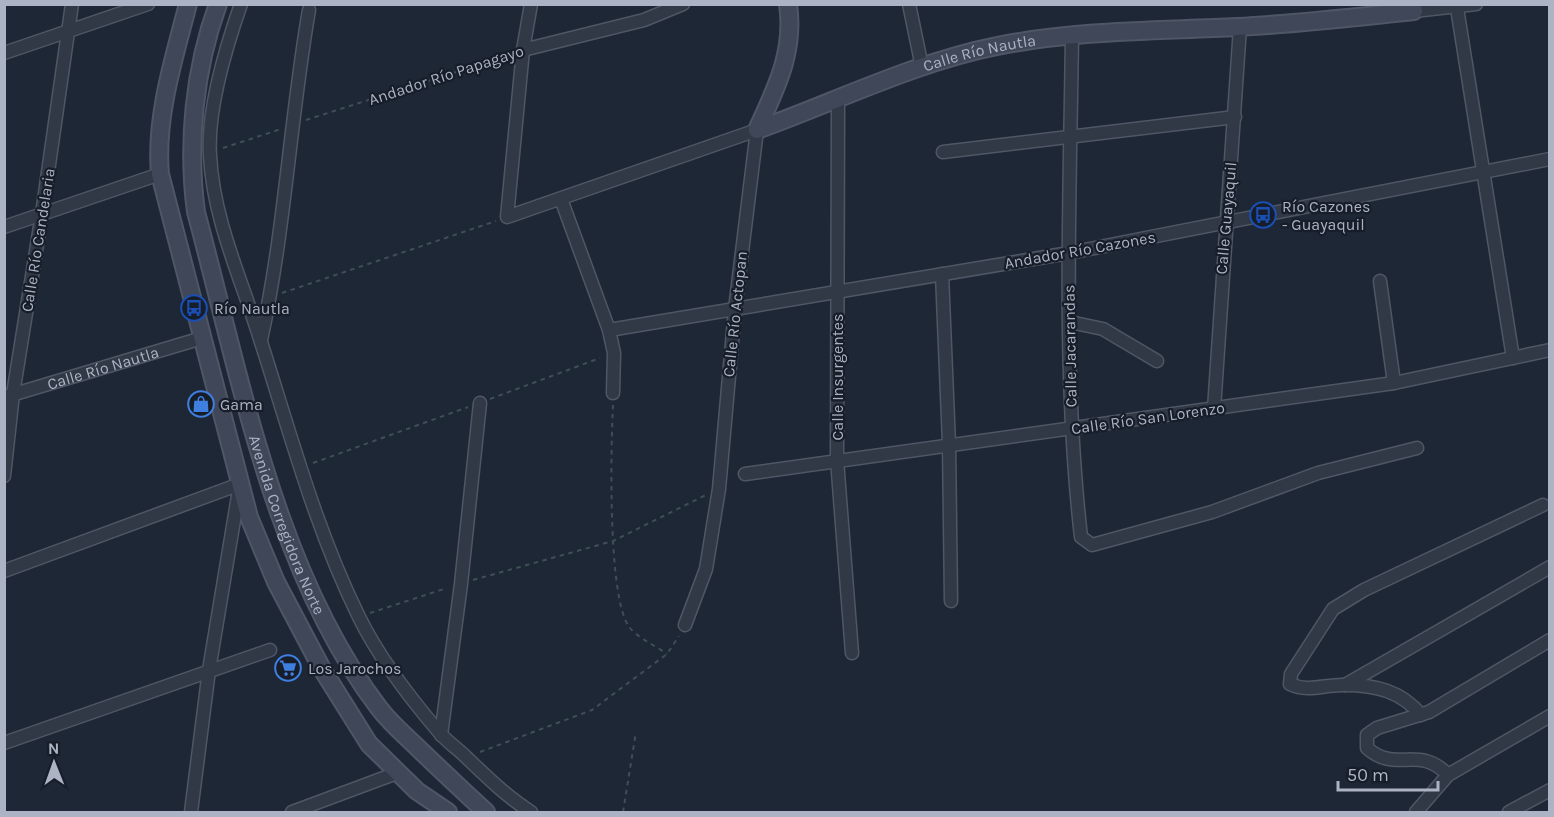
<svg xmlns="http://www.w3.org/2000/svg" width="1554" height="817" font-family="Karla,sans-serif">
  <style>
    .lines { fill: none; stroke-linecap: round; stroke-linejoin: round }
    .street-casing { stroke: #4f5665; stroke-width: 15 }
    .secondary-casing { stroke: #4f5665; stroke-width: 20 }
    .path { stroke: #3d5054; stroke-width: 2; stroke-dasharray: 4.5 4.5; stroke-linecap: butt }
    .street { stroke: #313946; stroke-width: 12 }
    .secondary { stroke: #3f4759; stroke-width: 16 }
    .labels { text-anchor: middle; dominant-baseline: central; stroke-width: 4.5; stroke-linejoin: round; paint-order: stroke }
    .street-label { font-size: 16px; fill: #abb3c4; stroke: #171e2a }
    .poi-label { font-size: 16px; fill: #abb3c4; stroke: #171e2a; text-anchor: start }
  </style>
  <rect width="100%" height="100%" fill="#1e2736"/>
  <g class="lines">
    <g class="street-casing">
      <g id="street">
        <path d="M 241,4 C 226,47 207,110 210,155 C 213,219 241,278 260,339 C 290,432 315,528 359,617 C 379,658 410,698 439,732 C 446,741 457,748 466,757 C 486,776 507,797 531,812"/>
        <path d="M 531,4 L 523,50 L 507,217 L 757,130 L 735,309 L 719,489 L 706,569 L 685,625"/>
        <path d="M 909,4 L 922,67"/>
        <path d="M 1457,8 L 1513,358"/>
        <path d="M 1414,11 L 1476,4"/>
        <path d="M 1072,34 C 1070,201 1062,370 1081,537 L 1092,545 L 1212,512 L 1318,473 L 1417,448"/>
        <path d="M 523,50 L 644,20 L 683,4"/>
        <path d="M 4,53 L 148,4"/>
        <path d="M 838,101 L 837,460 L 852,653"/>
        <path d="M 943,152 L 1235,117"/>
        <path d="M 561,199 L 609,330 L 614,353 L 613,393"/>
        <path d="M 4,227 L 160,174"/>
        <path d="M 942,274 L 949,444 L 951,601"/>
        <path d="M 1380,281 L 1394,383"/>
        <path d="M 1070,322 L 1103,329 L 1157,361"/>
        <path d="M 609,330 L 1069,253 L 1550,159"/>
        <path d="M 261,340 C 285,231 290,119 309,10"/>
        <path id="s1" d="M 8,396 L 202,338"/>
        <path d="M 1214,409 L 1240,27"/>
        <path d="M 745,474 L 1394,383 L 1550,350"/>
        <path d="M 4,476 L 13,394 L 42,214 L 72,4"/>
        <path d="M 4,571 L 240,484 L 209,670 L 191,812"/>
        <path d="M 1345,685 L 1550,567"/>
        <path d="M 1421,715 C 1401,691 1376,685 1345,685 C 1325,684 1309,693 1290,684 L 1291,674 L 1333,609 L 1364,590 L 1543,505"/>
        <path d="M 441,735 L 461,584 L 480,403"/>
        <path d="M 4,743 L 270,650"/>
        <path d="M 1448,775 C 1419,744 1396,774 1367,748 L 1367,735 L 1377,728 L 1429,712 L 1550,640"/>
        <path d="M 292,812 L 397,773"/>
        <path d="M 1416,812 L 1448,775 L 1550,716"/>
        <path d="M 1509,812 L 1550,790"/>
      </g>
    </g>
    <g class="secondary-casing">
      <g id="secondary">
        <path d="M 188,4 C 174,58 155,117 160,174 L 249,517 L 276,582 L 322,669 L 369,744 L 417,791 L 448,812"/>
        <path id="s2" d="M 218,4 C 194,70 187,144 196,212 C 240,375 275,572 379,708 C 391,724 406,736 420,750 C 442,771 464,792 486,812"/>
        <path id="s3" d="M 757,130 C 835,102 916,62 997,46 C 1077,30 1156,31 1237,27 C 1296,24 1355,17 1414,11 L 1412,4"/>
        <path d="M 757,130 C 776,88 795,52 788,4"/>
      </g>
    </g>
    <path class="path" d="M 306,120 L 509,55
      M 223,148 L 281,129
      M 282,293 L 496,221
      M 490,399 L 600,358
      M 613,405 C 611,444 607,601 630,628 C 638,638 656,646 667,654
      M 313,463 L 468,407
      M 473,580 L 613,541 L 706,495
      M 370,613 L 447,588
      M 480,752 L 592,710 L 667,654 L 679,636
      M 623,812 L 636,732"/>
    <use href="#street" class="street"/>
    <use href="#secondary" class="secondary"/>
  </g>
  <defs>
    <g id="bus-ring" transform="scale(1.35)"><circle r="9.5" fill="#171e2a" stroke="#1a4fb4" stroke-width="1.5"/><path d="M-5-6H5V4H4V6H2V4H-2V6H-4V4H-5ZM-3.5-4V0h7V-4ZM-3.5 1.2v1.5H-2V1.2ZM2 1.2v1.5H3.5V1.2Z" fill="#1a4fb4"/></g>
    <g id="shop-ring" transform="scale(1.35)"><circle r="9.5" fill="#171e2a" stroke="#3f7fe0" stroke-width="1.5"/><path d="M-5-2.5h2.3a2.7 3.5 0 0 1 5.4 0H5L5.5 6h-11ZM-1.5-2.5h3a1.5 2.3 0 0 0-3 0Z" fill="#3f7fe0"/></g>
    <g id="supermarket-ring" transform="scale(1.35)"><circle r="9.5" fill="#171e2a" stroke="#3f7fe0" stroke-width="1.5"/><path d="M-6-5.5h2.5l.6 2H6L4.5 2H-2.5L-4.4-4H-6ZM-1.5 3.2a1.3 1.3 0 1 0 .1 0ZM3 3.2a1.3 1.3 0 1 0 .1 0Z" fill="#3f7fe0"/></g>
  </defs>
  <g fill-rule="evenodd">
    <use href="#bus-ring" x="1263" y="215"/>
    <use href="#bus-ring" x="194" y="308"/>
    <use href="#shop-ring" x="201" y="404"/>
    <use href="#supermarket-ring" x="288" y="668"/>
  </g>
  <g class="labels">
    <g class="street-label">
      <text stroke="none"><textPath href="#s3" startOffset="236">Calle Río Nautla</textPath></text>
      <text transform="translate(446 75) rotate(-18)">Andador Río Papagayo</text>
      <text transform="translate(1226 218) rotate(-85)">Calle Guayaquil</text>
      <text transform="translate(38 240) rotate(-81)">Calle Río Candelaria</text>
      <text transform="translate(1080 250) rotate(-10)">Andador Río Cazones</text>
      <text transform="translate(735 314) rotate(-84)">Calle Río Actopan</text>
      <text transform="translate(1070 346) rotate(-91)">Calle Jacarandas</text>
      <text stroke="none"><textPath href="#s1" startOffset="99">Calle Río Nautla</textPath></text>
      <text transform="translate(837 377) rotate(-90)">Calle Insurgentes</text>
      <text transform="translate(1148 418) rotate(-8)">Calle Río San Lorenzo</text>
      <text stroke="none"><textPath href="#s2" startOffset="537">Avenida Corregidora Norte</textPath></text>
    </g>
    <g class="poi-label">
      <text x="1282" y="206">Río Cazones<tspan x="1282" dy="18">- Guayaquil</tspan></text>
      <text x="214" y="308">Río Nautla</text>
      <text x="220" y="404">Gama</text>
      <text x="308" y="668">Los Jarochos</text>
    </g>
  </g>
  <rect width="1554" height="817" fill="none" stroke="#abb3c4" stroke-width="12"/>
  <g transform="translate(54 763) rotate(359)" stroke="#171e2a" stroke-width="4.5" paint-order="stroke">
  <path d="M0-4.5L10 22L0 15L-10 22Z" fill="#abb3c4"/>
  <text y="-9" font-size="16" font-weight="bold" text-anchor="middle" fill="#abb3c4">N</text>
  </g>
  <path d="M1338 781v9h100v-9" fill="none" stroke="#abb3c4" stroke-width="3"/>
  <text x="1347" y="781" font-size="18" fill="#abb3c4" stroke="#171e2a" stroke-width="4.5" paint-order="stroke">50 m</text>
</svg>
